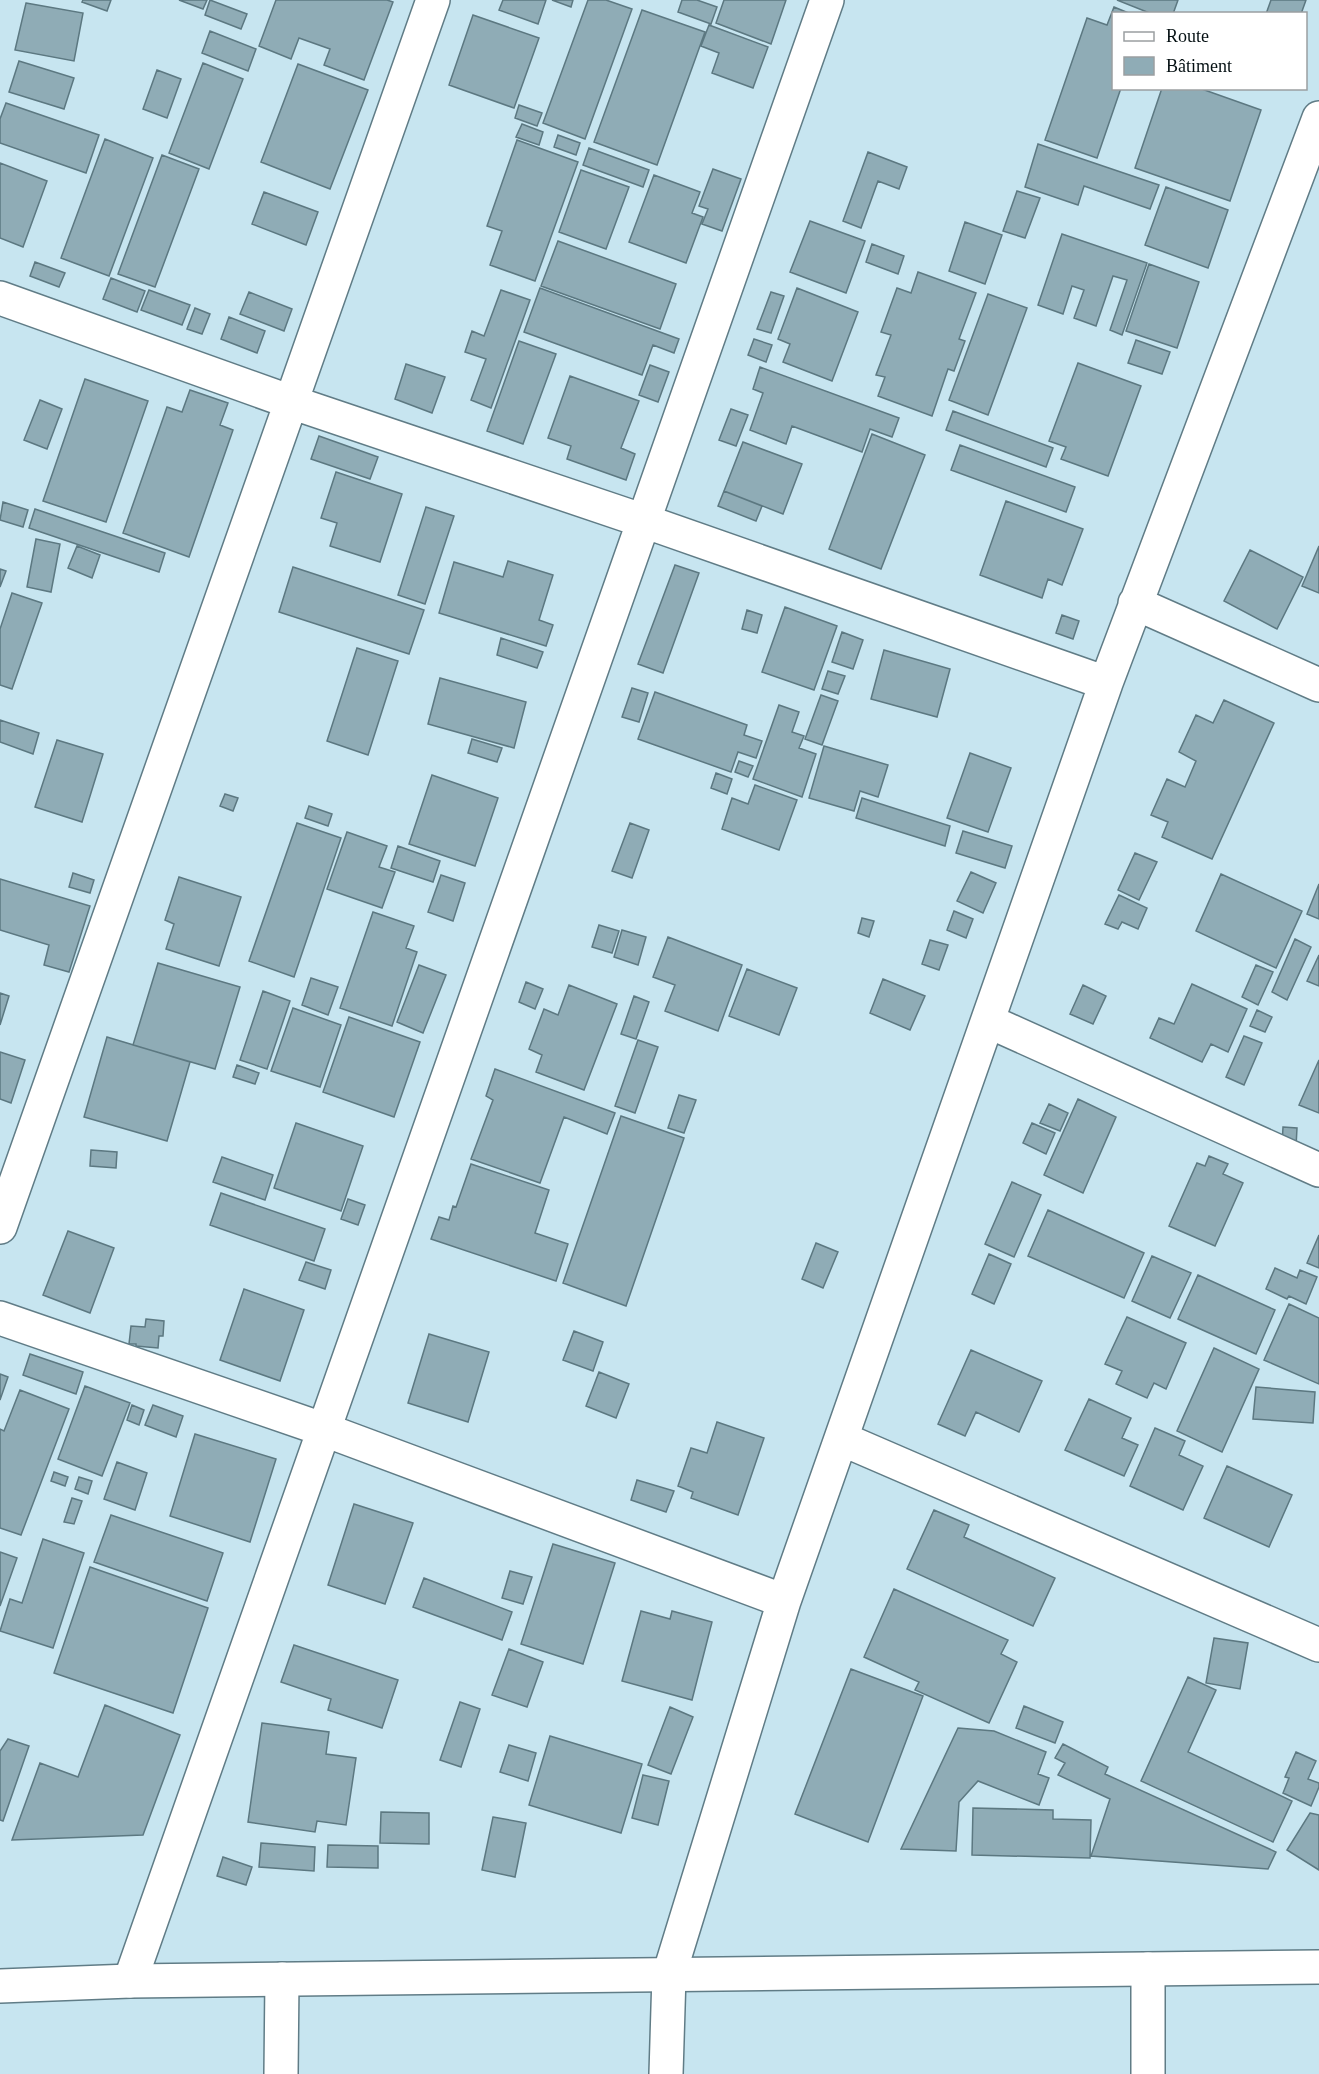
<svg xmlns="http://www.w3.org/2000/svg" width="1319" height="2074" font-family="'Times New Roman',serif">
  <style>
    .building { fill: #8facb6; stroke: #5c7881; stroke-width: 1.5 }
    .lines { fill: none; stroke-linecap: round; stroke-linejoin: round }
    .minor-casing { stroke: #607c86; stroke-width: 36 }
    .major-casing { stroke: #607c86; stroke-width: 36 }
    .minor { stroke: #fff; stroke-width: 33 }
    .major { stroke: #fff; stroke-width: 33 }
  </style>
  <rect width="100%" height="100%" fill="#c7e5f0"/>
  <path class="building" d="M 83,0 L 111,0 L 107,11 L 82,2 Z
    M 179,0 L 207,0 L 203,9 Z
    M 210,0 L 247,14 L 241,29 L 205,15 Z
    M 276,0 L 387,0 L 393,2 L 364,80 L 324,65 L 330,49 L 299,38 L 291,59 L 259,46 Z
    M 503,0 L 546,0 L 538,24 L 499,10 Z
    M 552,0 L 573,0 L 571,7 Z
    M 588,0 L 606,0 L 632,9 L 585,139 L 543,123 Z
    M 682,0 L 697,0 L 717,7 L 711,24 L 678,12 Z
    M 724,0 L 786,0 L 771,44 L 716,23 Z
    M 1117,0 L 1178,0 L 1173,14 L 1152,14 Z
    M 1271,0 L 1306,0 L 1301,14 L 1266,14 Z
    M 26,3 L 83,13 L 74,61 L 15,50 Z
    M 1114,7 L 1131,14 L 1114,14 L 1114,88 L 1121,88 L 1097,158 L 1045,140 L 1087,18 L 1107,25 Z
    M 642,10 L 705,32 L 657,165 L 594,142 Z
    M 473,15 L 539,38 L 514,108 L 449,85 Z
    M 709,25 L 768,47 L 753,88 L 712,73 L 719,53 L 701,46 Z
    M 210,31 L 256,49 L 248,71 L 202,53 Z
    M 19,61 L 74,78 L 64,109 L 9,92 Z
    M 203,63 L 243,79 L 209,169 L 169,153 Z
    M 298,64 L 368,90 L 330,189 L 261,162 Z
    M 157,70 L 181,79 L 167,118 L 143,109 Z
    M 1162,88 L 1199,88 L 1261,110 L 1230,201 L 1135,168 Z
    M 6,103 L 99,135 L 86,173 L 0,143 L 0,119 Z
    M 519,105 L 542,113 L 537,126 L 515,118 Z
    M 522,124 L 543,132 L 539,145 L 516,137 Z
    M 558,135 L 580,143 L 576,155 L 554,147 Z
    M 105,139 L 153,158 L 109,276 L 61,258 Z
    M 517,140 L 578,162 L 535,281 L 490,265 L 502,231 L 487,226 Z
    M 1038,144 L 1159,185 L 1150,209 L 1084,186 L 1078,205 L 1025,187 Z
    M 589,148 L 649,170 L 643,187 L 583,165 Z
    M 868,152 L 907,167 L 899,189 L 878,181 L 861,228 L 843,221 Z
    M 162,155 L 199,169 L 155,287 L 118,274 Z
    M 0,163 L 47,181 L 23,247 L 0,238 Z
    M 713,169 L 741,179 L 722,231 L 702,224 L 708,209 L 699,206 Z
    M 581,170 L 629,187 L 606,249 L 559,232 Z
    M 654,175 L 700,192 L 692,213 L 703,217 L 686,263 L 629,242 Z
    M 1166,187 L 1228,210 L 1208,268 L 1145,245 Z
    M 1017,191 L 1040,198 L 1025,238 L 1003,231 Z
    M 264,192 L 318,212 L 306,245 L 252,224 Z
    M 810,221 L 865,241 L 846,293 L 790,272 Z
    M 965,222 L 1002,235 L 985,284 L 949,271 Z
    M 1062,234 L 1147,263 L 1122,335 L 1110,330 L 1127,280 L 1113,276 L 1096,326 L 1074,318 L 1084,290 L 1072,286 L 1063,314 L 1038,305 Z
    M 558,241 L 676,284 L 660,329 L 541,286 Z
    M 872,244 L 904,256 L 898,274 L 866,262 Z
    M 35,262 L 65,273 L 59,287 L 30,276 Z
    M 1149,264 L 1199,282 L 1177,348 L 1126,331 Z
    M 918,272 L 976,293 L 959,339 L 965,341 L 954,371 L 948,369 L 932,416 L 878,396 L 885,377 L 876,375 L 891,335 L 881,332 L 897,288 L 911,293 Z
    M 111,278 L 145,291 L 137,312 L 103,299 Z
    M 540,288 L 679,339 L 674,353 L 653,345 L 642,375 L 524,332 Z
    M 797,288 L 858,312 L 832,381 L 783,362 L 790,344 L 778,339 Z
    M 149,290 L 190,305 L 182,325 L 141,310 Z
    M 501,290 L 530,300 L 491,408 L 471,400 L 486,359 L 465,352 L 472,331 L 484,336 Z
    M 249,292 L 292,309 L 284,331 L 240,314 Z
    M 771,292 L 784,296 L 771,333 L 757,329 Z
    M 988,294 L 1027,308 L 988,415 L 949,400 Z
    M 195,308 L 210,314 L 202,334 L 187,329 Z
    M 229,317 L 265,331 L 257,353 L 221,339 Z
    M 754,339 L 772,345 L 766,362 L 748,355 Z
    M 1136,340 L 1170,352 L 1162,374 L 1128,363 Z
    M 519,341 L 556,354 L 523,444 L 487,431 Z
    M 1078,363 L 1141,386 L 1108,476 L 1061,459 L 1066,447 L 1049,441 Z
    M 406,364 L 445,377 L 432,413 L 395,399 Z
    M 650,365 L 669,372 L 658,402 L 639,395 Z
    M 760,367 L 899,418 L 892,437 L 870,429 L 862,452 L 792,426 L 786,444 L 750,430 L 763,393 L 753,389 Z
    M 570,376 L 639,401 L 621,448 L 635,454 L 626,480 L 567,459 L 571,446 L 548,438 Z
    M 85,379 L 148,401 L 106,522 L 43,501 Z
    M 190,390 L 228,403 L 220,425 L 233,430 L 189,557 L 123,533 L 167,407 L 182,412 Z
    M 40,400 L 62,409 L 47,449 L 24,440 Z
    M 731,409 L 748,415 L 736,446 L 719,440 Z
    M 953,411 L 1053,448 L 1046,467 L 946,430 Z
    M 872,434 L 925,455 L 881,569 L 829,549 Z
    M 319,436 L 378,457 L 370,479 L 311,459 Z
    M 743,442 L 802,464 L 783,514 L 724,491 Z
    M 960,445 L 1075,487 L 1066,512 L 951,470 Z
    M 336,472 L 402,494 L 380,562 L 330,546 L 337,523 L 321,518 Z
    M 724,491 L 762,506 L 756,521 L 718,506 Z
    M 1006,501 L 1083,529 L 1062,585 L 1048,579 L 1042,598 L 980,575 Z
    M 3,502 L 28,510 L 23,527 L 0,520 Z
    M 426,507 L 454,516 L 425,604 L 398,595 Z
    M 35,509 L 165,553 L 159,572 L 29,528 Z
    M 36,539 L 60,544 L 51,592 L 27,587 Z
    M 77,546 L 100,555 L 92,578 L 68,568 Z
    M 1319,546 L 1319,593 L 1302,586 Z
    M 1250,550 L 1303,577 L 1277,629 L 1224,601 Z
    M 508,561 L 553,575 L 539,620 L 553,625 L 546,646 L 439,613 L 454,562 L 503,577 Z
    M 675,565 L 699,573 L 663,673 L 638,664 Z
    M 293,567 L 424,610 L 409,654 L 279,612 Z
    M 0,569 L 6,571 L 0,587 Z
    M 12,593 L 42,603 L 12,689 L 0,685 L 0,629 Z
    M 785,607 L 837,626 L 814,690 L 762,672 Z
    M 747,610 L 762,615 L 757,633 L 742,629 Z
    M 1062,615 L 1079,621 L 1073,639 L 1056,633 Z
    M 842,632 L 863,640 L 853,669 L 832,662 Z
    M 501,638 L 543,652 L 537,668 L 497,655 Z
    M 357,648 L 398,661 L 368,755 L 327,741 Z
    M 884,650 L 950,669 L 937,717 L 871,699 Z
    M 828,671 L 845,676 L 838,694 L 822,689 Z
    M 440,678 L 526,702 L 514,748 L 428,724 Z
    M 632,688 L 648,693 L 639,722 L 622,717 Z
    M 655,692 L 747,725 L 744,735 L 762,741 L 756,758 L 738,752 L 731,772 L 638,739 Z
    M 821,695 L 838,701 L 822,745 L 805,739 Z
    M 1224,700 L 1274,723 L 1212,859 L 1162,837 L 1168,822 L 1151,815 L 1167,779 L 1185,787 L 1196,761 L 1179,752 L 1196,715 L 1213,723 Z
    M 779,705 L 799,712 L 792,732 L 804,736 L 799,748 L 816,754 L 802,797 L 753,779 Z
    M 0,720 L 39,733 L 33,754 L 0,742 Z
    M 472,739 L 502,748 L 497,762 L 468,753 Z
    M 57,740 L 103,754 L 82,822 L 35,807 Z
    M 824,746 L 888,765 L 878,797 L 860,791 L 854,811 L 809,798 Z
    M 970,753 L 1011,768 L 988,832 L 947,818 Z
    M 739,761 L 753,766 L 748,777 L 735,772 Z
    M 716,773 L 732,779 L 727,794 L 711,788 Z
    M 432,775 L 498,798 L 475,866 L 409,844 Z
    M 755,785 L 797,800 L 779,850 L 722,829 L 732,798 L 748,804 Z
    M 225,794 L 238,798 L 233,811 L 220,806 Z
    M 862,798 L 950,826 L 945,846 L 856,818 Z
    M 309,806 L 332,814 L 328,826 L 305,818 Z
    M 297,823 L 341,838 L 294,977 L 249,961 Z
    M 630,823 L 649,830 L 632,878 L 612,871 Z
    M 963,831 L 1012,846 L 1005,868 L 956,853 Z
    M 347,832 L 387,846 L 379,867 L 395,872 L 382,908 L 327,889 Z
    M 398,846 L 440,861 L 433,882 L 391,868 Z
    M 1135,853 L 1157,862 L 1139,900 L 1118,890 Z
    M 971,872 L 996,883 L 983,913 L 957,901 Z
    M 73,873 L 94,880 L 90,893 L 69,887 Z
    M 1221,874 L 1302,911 L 1276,968 L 1196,931 Z
    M 441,875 L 465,883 L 453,921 L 428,912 Z
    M 179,877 L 241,897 L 219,966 L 166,949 L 174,924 L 165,920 Z
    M 0,879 L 90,906 L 69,972 L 44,965 L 49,945 L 0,930 Z
    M 1319,884 L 1319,919 L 1307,914 Z
    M 1119,895 L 1147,908 L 1138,929 L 1122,922 L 1118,929 L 1105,924 Z
    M 954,911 L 973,919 L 966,938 L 947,930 Z
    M 373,912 L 414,926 L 406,948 L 417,952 L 392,1026 L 340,1008 Z
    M 862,918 L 874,921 L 869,937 L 858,933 Z
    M 599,925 L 619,931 L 612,953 L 592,947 Z
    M 622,930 L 646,937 L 638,965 L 614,957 Z
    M 668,937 L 742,965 L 718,1031 L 665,1011 L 675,985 L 653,977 Z
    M 1295,939 L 1311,947 L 1287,1000 L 1272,992 Z
    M 930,940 L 948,945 L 939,970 L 922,964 Z
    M 1319,955 L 1319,986 L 1307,981 Z
    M 158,963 L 240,987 L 215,1069 L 133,1045 Z
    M 419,965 L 446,975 L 423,1033 L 397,1022 Z
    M 1256,965 L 1273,972 L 1258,1005 L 1242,997 Z
    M 747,969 L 797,988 L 779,1035 L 729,1016 Z
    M 311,978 L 338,987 L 328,1015 L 302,1005 Z
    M 883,979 L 925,996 L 910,1030 L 870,1013 Z
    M 526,982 L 543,989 L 535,1009 L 519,1002 Z
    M 1192,984 L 1247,1009 L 1228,1052 L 1211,1044 L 1202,1062 L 1150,1038 L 1159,1018 L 1174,1024 Z
    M 569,985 L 617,1004 L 584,1090 L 536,1072 L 542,1055 L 529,1049 L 544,1009 L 558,1015 Z
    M 1083,985 L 1106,996 L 1093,1024 L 1070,1014 Z
    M 263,991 L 290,1001 L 267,1069 L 240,1060 Z
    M 0,993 L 9,996 L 0,1025 Z
    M 634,996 L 649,1002 L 636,1039 L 621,1034 Z
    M 293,1008 L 341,1025 L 320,1087 L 271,1071 Z
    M 1257,1010 L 1272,1017 L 1265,1032 L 1250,1026 Z
    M 349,1017 L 420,1042 L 394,1117 L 323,1092 Z
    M 1244,1036 L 1262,1043 L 1244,1085 L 1226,1077 Z
    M 107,1037 L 190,1062 L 167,1141 L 84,1117 Z
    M 638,1040 L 658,1047 L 635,1113 L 615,1106 Z
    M 0,1052 L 25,1060 L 11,1103 L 0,1099 Z
    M 1319,1060 L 1319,1113 L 1299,1105 Z
    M 237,1065 L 259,1073 L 255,1084 L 233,1077 Z
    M 495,1069 L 615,1113 L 607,1134 L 564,1117 L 540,1183 L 471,1159 L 493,1100 L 486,1096 Z
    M 679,1095 L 696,1100 L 684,1133 L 668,1128 Z
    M 1078,1099 L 1116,1117 L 1083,1193 L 1044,1175 Z
    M 1049,1104 L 1068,1113 L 1060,1131 L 1040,1123 Z
    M 621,1116 L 684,1138 L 626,1306 L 563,1283 Z
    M 296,1123 L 363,1146 L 341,1211 L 274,1188 Z
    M 1032,1123 L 1055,1133 L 1046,1154 L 1023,1143 Z
    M 1283,1127 L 1297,1128 L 1296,1147 L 1282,1146 Z
    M 91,1150 L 117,1152 L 116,1168 L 90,1166 Z
    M 1209,1156 L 1228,1164 L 1223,1174 L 1243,1183 L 1215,1246 L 1169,1226 L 1197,1163 L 1205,1166 Z
    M 222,1157 L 273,1175 L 265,1200 L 213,1182 Z
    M 471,1164 L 549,1190 L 535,1233 L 568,1244 L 556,1281 L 431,1239 L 439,1217 L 449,1220 L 453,1206 L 456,1207 Z
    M 1012,1182 L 1041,1195 L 1014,1257 L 985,1244 Z
    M 221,1193 L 325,1229 L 314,1261 L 210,1225 Z
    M 348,1199 L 365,1205 L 358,1225 L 341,1219 Z
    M 1048,1210 L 1144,1253 L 1124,1298 L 1028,1256 Z
    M 68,1231 L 114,1248 L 90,1313 L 43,1295 Z
    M 1319,1235 L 1319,1268 L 1307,1263 Z
    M 816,1243 L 838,1252 L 823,1288 L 802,1279 Z
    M 989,1254 L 1011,1264 L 994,1304 L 972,1294 Z
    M 1152,1256 L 1191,1273 L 1170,1318 L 1132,1301 Z
    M 306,1262 L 331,1270 L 325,1289 L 299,1280 Z
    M 1275,1268 L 1297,1278 L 1300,1270 L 1317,1277 L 1306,1304 L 1289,1296 L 1287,1299 L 1266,1289 Z
    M 1198,1275 L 1275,1310 L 1256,1354 L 1178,1319 Z
    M 244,1289 L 304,1310 L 280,1381 L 220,1360 Z
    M 1289,1304 L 1319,1318 L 1319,1384 L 1264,1360 Z
    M 1127,1317 L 1186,1343 L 1166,1389 L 1154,1383 L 1147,1398 L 1116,1384 L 1122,1371 L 1105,1364 Z
    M 146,1319 L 164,1321 L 163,1336 L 159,1336 L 158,1348 L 136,1346 L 136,1344 L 129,1344 L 131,1326 L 145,1327 Z
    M 574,1331 L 603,1342 L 593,1371 L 563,1360 Z
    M 429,1334 L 489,1352 L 468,1422 L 408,1403 Z
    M 1214,1348 L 1259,1369 L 1222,1452 L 1177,1431 Z
    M 971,1350 L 1042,1381 L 1019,1432 L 976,1412 L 965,1436 L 938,1424 Z
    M 30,1354 L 83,1372 L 76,1394 L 23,1375 Z
    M 599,1372 L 629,1384 L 616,1418 L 586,1406 Z
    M 0,1374 L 8,1377 L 0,1400 Z
    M 85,1386 L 130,1403 L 102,1476 L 58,1459 Z
    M 1256,1387 L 1315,1392 L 1313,1423 L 1253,1419 Z
    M 20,1390 L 69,1409 L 21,1535 L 0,1528 L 0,1429 L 4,1431 Z
    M 1089,1399 L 1131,1418 L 1122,1438 L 1138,1445 L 1124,1476 L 1065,1450 Z
    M 132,1405 L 144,1410 L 139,1425 L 127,1420 Z
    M 153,1405 L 183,1416 L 176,1437 L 145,1425 Z
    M 717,1422 L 764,1438 L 738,1515 L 691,1498 L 693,1492 L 678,1486 L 691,1448 L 707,1453 Z
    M 1155,1428 L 1185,1441 L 1179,1455 L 1203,1466 L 1183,1510 L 1130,1486 Z
    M 195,1434 L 276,1459 L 250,1542 L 170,1516 Z
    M 117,1462 L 147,1473 L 135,1510 L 104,1499 Z
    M 1227,1466 L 1292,1495 L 1269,1547 L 1204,1518 Z
    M 54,1472 L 68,1477 L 65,1486 L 51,1481 Z
    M 79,1477 L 92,1481 L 88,1494 L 75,1489 Z
    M 637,1480 L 674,1491 L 666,1512 L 631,1500 Z
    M 72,1498 L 82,1501 L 74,1524 L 64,1522 Z
    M 354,1504 L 413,1523 L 385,1604 L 328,1585 Z
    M 934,1510 L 969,1525 L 964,1537 L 1055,1578 L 1033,1626 L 907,1569 Z
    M 111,1515 L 223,1553 L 207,1601 L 94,1562 Z
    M 43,1539 L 84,1553 L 53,1648 L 0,1631 L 10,1599 L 22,1603 Z
    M 553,1544 L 615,1563 L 583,1664 L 521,1644 Z
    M 0,1552 L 17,1558 L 0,1606 Z
    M 90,1567 L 208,1608 L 173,1713 L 54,1673 Z
    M 510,1571 L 532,1577 L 523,1604 L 502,1598 Z
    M 424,1578 L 512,1612 L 502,1640 L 413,1607 Z
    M 894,1589 L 1008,1640 L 1001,1654 L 1017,1662 L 989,1723 L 915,1690 L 919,1682 L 864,1657 Z
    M 641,1611 L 670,1619 L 672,1611 L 712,1622 L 692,1700 L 622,1681 Z
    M 1214,1638 L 1248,1643 L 1240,1689 L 1206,1683 Z
    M 294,1645 L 398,1680 L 382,1728 L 328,1710 L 331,1699 L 281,1682 Z
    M 509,1649 L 543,1662 L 527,1707 L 492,1695 Z
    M 851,1669 L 923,1696 L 868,1842 L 795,1814 Z
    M 1188,1677 L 1216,1690 L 1188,1752 L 1292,1801 L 1273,1842 L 1141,1781 Z
    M 460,1702 L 480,1709 L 461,1767 L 440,1760 Z
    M 105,1705 L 180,1735 L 143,1835 L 12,1840 L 40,1763 L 78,1777 Z
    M 1024,1706 L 1063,1722 L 1055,1743 L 1016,1728 Z
    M 670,1707 L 693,1717 L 671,1774 L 648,1765 Z
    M 262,1723 L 329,1732 L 326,1754 L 356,1758 L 346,1825 L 317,1821 L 315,1832 L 248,1822 Z
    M 958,1728 L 994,1731 L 1046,1752 L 1038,1774 L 1049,1778 L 1039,1805 L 978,1781 L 959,1802 L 956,1851 L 901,1849 Z
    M 550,1736 L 642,1764 L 621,1833 L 529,1805 Z
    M 8,1739 L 29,1746 L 3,1821 L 0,1820 L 0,1751 Z
    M 1063,1744 L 1108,1767 L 1105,1774 L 1276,1852 L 1268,1869 L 1091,1856 L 1110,1799 L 1058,1775 L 1065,1763 L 1055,1758 Z
    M 509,1745 L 536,1753 L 528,1781 L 500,1772 Z
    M 1296,1752 L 1316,1761 L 1308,1779 L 1319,1783 L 1319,1787 L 1311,1806 L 1283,1793 L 1289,1778 L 1285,1777 Z
    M 643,1775 L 669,1781 L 658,1825 L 632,1818 Z
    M 973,1808 L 1053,1810 L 1053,1819 L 1091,1820 L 1090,1858 L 972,1855 Z
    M 381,1812 L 429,1813 L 429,1844 L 380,1843 Z
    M 1310,1813 L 1319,1815 L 1319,1870 L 1287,1850 Z
    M 493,1817 L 526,1823 L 515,1877 L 482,1870 Z
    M 261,1843 L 315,1847 L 314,1871 L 259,1867 Z
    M 328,1845 L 378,1846 L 378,1868 L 327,1867 Z
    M 223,1857 L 252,1867 L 246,1885 L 217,1876 Z"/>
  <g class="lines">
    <g class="minor-casing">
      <path id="minor" d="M 0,298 L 291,402 L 644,521 L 1106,683
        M 1135,603 L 1319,685
        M 988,1021 L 1319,1170
        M 0,1227 L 433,0
        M 0,1318 L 325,1430 L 784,1601
        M 842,1439 L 1319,1645
        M 130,1981 L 827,0
        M 281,2074 L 282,1979
        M 666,2074 L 669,1975 L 784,1601 L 1106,683 L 1319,118
        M 1148,2074 L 1148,1969"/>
    </g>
    <g class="major-casing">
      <path id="major" d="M 0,1986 L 130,1981 L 1319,1967"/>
    </g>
    <use href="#minor" class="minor"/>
    <use href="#major" class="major"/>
  </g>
  <rect x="1112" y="12" width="195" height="78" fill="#ffffff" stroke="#9b9fa1" stroke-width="1.5"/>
  <rect x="1124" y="32" width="30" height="9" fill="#ffffff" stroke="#9b9fa1" stroke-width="1.5"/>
  <text x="1166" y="42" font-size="18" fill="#051013">Route</text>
  <rect x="1124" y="57" width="30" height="18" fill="#8facb6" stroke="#9b9fa1" stroke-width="1.5"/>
  <text x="1166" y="72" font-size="18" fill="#051013">Bâtiment</text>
</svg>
